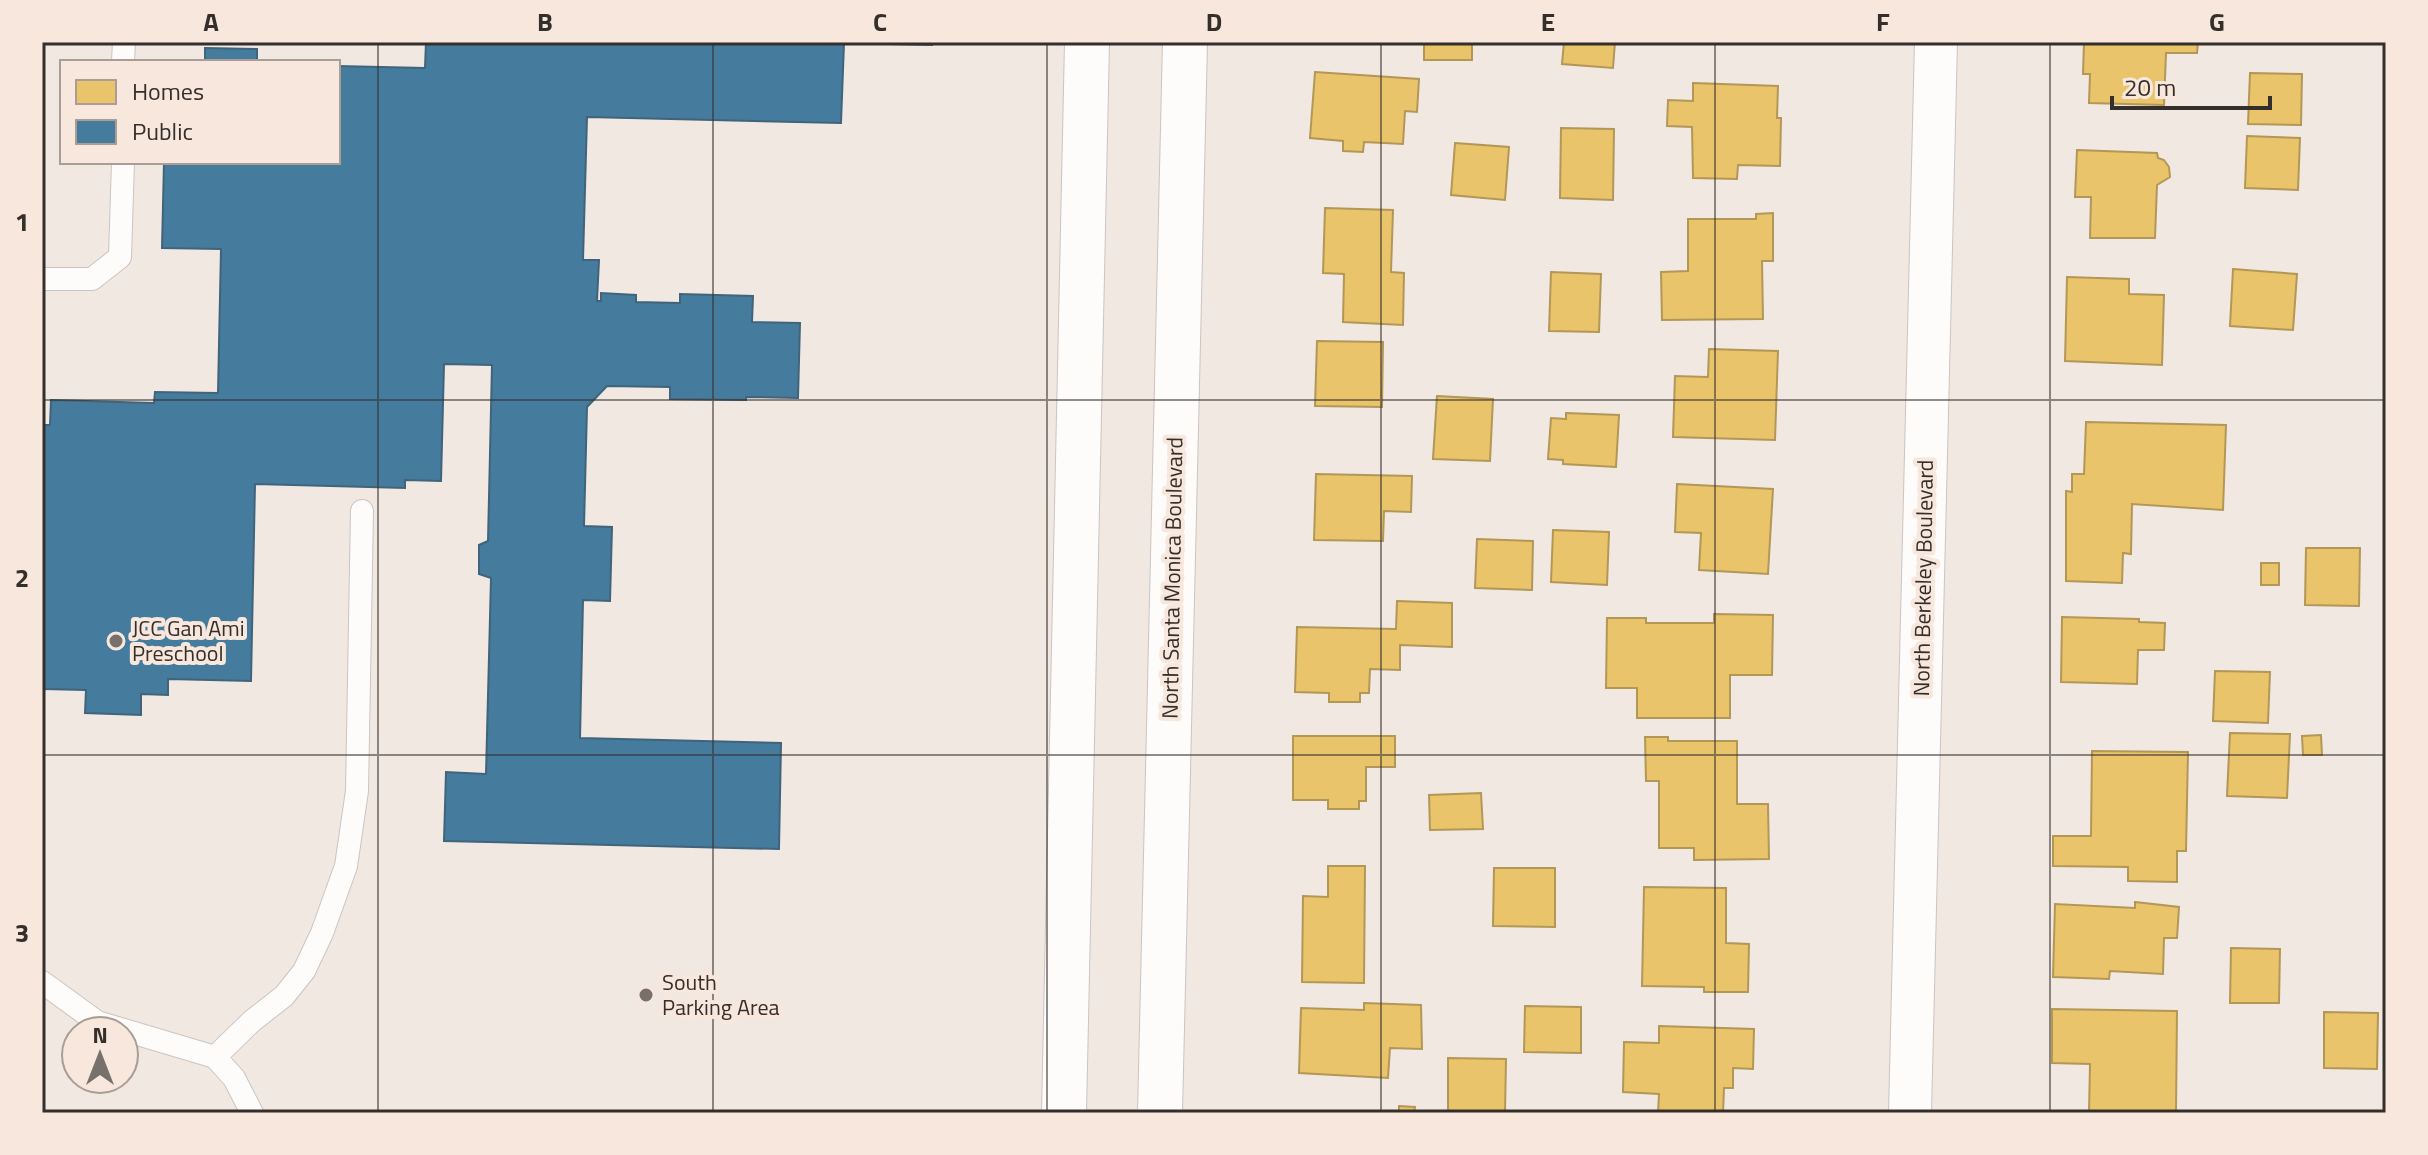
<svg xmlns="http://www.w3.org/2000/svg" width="2428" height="1155" font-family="'Titillium Web',sans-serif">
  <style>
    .homes { fill: #e9c46a; stroke: #b39757; stroke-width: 2 }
    .public { fill: #457b9d; stroke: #40647b; stroke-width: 2 }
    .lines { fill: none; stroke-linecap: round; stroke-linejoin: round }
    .service-casing { stroke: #cbc4c0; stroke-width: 24 }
    .minor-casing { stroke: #cbc4c0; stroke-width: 44 }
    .tertiary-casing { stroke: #cbc4c0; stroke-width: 46 }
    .service { stroke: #fdfcfb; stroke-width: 22 }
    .minor { stroke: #fdfcfb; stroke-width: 42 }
    .tertiary { stroke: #fdfcfb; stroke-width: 44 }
    .grid { fill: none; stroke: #352f2b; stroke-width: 2; stroke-opacity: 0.55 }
    .poi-dot { fill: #77706b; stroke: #f7e7dc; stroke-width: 3 }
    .labels { text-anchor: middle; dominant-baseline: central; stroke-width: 8; stroke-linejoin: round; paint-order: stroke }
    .street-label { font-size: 22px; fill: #352f2b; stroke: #f7e7dc }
    .poi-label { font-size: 22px; fill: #352f2b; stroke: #f7e7dc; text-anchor: start }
    .neatline { fill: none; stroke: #352f2b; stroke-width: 3 }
    .grid-label { font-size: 26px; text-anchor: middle; font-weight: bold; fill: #352f2b }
  </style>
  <rect width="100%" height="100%" fill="#f1e8e2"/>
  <path class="homes" d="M 1424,42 L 1472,42 L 1472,60 L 1424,60 Z
    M 1564,42 L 1615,42 L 1613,68 L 1562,64 Z
    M 2084,42 L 2198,42 L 2197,53 L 2166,53 L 2164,105 L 2089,103 L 2090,74 L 2083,74 Z
    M 1315,72 L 1419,79 L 1417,112 L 1405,111 L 1403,144 L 1364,142 L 1363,152 L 1343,151 L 1343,141 L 1310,138 Z
    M 2250,73 L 2302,74 L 2301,125 L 2248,124 Z
    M 1693,83 L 1778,86 L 1777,118 L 1781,118 L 1780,166 L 1738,165 L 1737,179 L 1693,178 L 1692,127 L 1667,126 L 1668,100 L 1693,101 Z
    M 1561,128 L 1614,129 L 1613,200 L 1560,198 Z
    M 2247,136 L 2300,138 L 2298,190 L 2245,188 Z
    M 1455,143 L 1509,147 L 1505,200 L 1451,195 Z
    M 2077,150 L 2157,153 L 2158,158 L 2164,160 L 2169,167 L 2170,177 L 2157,185 L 2155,238 L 2090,238 L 2091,197 L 2075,197 Z
    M 1325,208 L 1393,210 L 1391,272 L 1404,273 L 1403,325 L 1343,322 L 1344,274 L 1323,273 Z
    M 1773,213 L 1773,261 L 1762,261 L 1763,319 L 1662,320 L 1661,272 L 1688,271 L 1688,219 L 1756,219 L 1756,214 Z
    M 2233,269 L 2297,274 L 2293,330 L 2230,326 Z
    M 1551,272 L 1601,274 L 1599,332 L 1549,331 Z
    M 2067,277 L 2129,279 L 2129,294 L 2164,295 L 2162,365 L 2065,361 Z
    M 1317,341 L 1383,342 L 1382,407 L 1315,406 Z
    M 1709,349 L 1778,351 L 1775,440 L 1673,437 L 1675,376 L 1708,377 Z
    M 1437,396 L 1493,399 L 1490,461 L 1433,459 Z
    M 1566,413 L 1619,415 L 1616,467 L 1563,464 L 1563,460 L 1548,459 L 1551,418 L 1566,419 Z
    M 2086,422 L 2226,425 L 2223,510 L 2132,504 L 2131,554 L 2123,553 L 2122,583 L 2066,581 L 2066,491 L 2072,492 L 2072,474 L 2084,474 Z
    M 1316,474 L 1412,476 L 1411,512 L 1384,511 L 1383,541 L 1314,540 Z
    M 1677,484 L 1773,489 L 1768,574 L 1699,570 L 1701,533 L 1675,532 Z
    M 1553,530 L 1609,532 L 1607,585 L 1551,582 Z
    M 1477,539 L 1533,541 L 1532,590 L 1475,588 Z
    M 2306,548 L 2360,548 L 2359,606 L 2305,605 Z
    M 2261,563 L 2279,563 L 2279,585 L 2261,585 Z
    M 1397,601 L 1452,603 L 1452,647 L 1400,645 L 1400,670 L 1370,669 L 1369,693 L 1360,693 L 1360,702 L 1329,702 L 1329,693 L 1295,692 L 1297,627 L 1396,629 Z
    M 1714,614 L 1773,615 L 1772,675 L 1730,675 L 1730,718 L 1637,718 L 1637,688 L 1606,688 L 1607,618 L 1646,618 L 1646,623 L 1714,623 Z
    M 2062,617 L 2139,619 L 2139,622 L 2165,623 L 2164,650 L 2138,650 L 2137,684 L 2061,682 Z
    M 2215,671 L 2270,672 L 2268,723 L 2213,721 Z
    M 2230,733 L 2290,734 L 2287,798 L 2227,796 Z
    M 2321,735 L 2322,755 L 2303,755 L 2302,736 Z
    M 1293,736 L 1395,736 L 1395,767 L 1366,767 L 1366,801 L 1359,801 L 1359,809 L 1328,809 L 1328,800 L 1293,800 Z
    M 1645,737 L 1668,737 L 1668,741 L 1737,741 L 1737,804 L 1768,804 L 1769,859 L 1694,860 L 1694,848 L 1659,848 L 1659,781 L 1646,781 Z
    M 2092,751 L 2188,752 L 2186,851 L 2177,851 L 2177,882 L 2128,881 L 2128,867 L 2053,866 L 2053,836 L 2091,836 Z
    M 1481,793 L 1483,829 L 1430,830 L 1429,795 Z
    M 1328,866 L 1365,866 L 1364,983 L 1302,982 L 1303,896 L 1328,897 Z
    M 1494,868 L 1555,868 L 1555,927 L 1493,926 Z
    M 1644,887 L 1726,888 L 1726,943 L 1749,944 L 1748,992 L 1704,992 L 1704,987 L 1642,986 Z
    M 2135,902 L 2179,907 L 2177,938 L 2164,938 L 2163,974 L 2110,971 L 2109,979 L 2053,977 L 2055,904 L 2135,908 Z
    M 2231,948 L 2280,949 L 2279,1003 L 2230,1003 Z
    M 1364,1003 L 1421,1005 L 1422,1049 L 1390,1048 L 1388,1078 L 1299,1073 L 1301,1008 L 1364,1010 Z
    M 1525,1006 L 1581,1007 L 1581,1053 L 1524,1052 Z
    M 2052,1009 L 2177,1011 L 2176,1113 L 2089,1113 L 2090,1064 L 2052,1063 Z
    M 2324,1012 L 2378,1013 L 2377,1069 L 2324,1068 Z
    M 1659,1026 L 1754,1029 L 1753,1069 L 1733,1068 L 1733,1088 L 1724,1088 L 1723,1113 L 1658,1113 L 1659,1094 L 1623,1092 L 1624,1042 L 1659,1043 Z
    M 1448,1058 L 1506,1059 L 1505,1113 L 1448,1113 Z
    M 1399,1106 L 1415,1107 L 1414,1113 L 1399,1113 Z"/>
  <path class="public" d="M 426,42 L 932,42 L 932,45 L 844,43 L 841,123 L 587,117 L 583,260 L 599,260 L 597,301 L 601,301 L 601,293 L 636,295 L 636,302 L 680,303 L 680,294 L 753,296 L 752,322 L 800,323 L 798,398 L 746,397 L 746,400 L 670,399 L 670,387 L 607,386 L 587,407 L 584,526 L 612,527 L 610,601 L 583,600 L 580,738 L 781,743 L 779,849 L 444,841 L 446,772 L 486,774 L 491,578 L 479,574 L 479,545 L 488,541 L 492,365 L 444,364 L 441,481 L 405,480 L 405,488 L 255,484 L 251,681 L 168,679 L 168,695 L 141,694 L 141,715 L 85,713 L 86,690 L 44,689 L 42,425 L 50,425 L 51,400 L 154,403 L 155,392 L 218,393 L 221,249 L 162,248 L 164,162 L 338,162 L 338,66 L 425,68 Z
    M 205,48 L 257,49 L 257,62 L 205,62 Z"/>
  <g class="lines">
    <g class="service-casing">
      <path id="service" d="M 123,62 L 124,42
        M 42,279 L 92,279 L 120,257 L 123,162
        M 42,982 L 97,1022 L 215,1057 L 234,1078 L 252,1113
        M 215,1057 L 252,1021 L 284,996 L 304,971 L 322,933 L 346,866 L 357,791 L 362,511"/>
    </g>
    <g class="minor-casing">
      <path id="minor" d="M 1910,1113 L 1936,42"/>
    </g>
    <g class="tertiary-casing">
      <path id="tertiary" d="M 1064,1113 L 1087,42
        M 1160,1113 L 1185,42"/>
    </g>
    <use href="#service" class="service"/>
    <use href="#minor" class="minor"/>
    <use href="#tertiary" class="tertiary"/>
  </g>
  <path class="grid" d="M 378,42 L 378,1113M 713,42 L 713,1113M 1047,42 L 1047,1113M 1381,42 L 1381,1113M 1715,42 L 1715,1113M 2050,42 L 2050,1113M 42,400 L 2386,400M 42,755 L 2386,755"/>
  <g class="poi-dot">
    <circle cx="116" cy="641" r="8"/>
    <circle cx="646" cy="995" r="8"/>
  </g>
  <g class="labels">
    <g class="street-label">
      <text transform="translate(1172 578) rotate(-89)">North Santa Monica Boulevard</text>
      <text transform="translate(1923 578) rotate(-89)">North Berkeley Boulevard</text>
    </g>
    <g class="poi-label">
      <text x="132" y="628">JCC Gan Ami<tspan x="132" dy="25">Preschool</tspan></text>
      <text x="662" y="982">South<tspan x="662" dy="25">Parking Area</tspan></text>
    </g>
  </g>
  <rect width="2428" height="1155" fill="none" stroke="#f7e7dc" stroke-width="88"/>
  <rect x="60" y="60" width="280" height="104" fill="#f7e7dc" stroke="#a99d95" stroke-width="2"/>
  <rect x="76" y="80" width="40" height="24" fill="#e9c46a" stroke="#a99d95" stroke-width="2"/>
  <text x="132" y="100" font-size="24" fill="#352f2b">Homes</text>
  <rect x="76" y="120" width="40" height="24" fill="#457b9d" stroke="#a99d95" stroke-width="2"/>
  <text x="132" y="140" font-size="24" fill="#352f2b">Public</text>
  <g transform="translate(100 1055)"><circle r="38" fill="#f7e7dc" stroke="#a99d95" stroke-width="2"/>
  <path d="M0-6L14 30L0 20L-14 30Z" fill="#77706b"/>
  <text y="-12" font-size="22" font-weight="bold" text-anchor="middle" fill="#352f2b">N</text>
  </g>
  <path d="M2112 96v12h158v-12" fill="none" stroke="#352f2b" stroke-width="4"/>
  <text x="2124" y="96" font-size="24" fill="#352f2b" stroke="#f7e7dc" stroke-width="6" paint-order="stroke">20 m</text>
  <rect x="44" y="44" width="2340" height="1067" class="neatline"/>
  <g class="grid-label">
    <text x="211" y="31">A</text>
    <text x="545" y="31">B</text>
    <text x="880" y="31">C</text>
    <text x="1214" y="31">D</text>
    <text x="1548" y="31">E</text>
    <text x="1883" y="31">F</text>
    <text x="2217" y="31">G</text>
    <text x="22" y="231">1</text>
    <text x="22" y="587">2</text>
    <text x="22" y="942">3</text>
  </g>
</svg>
